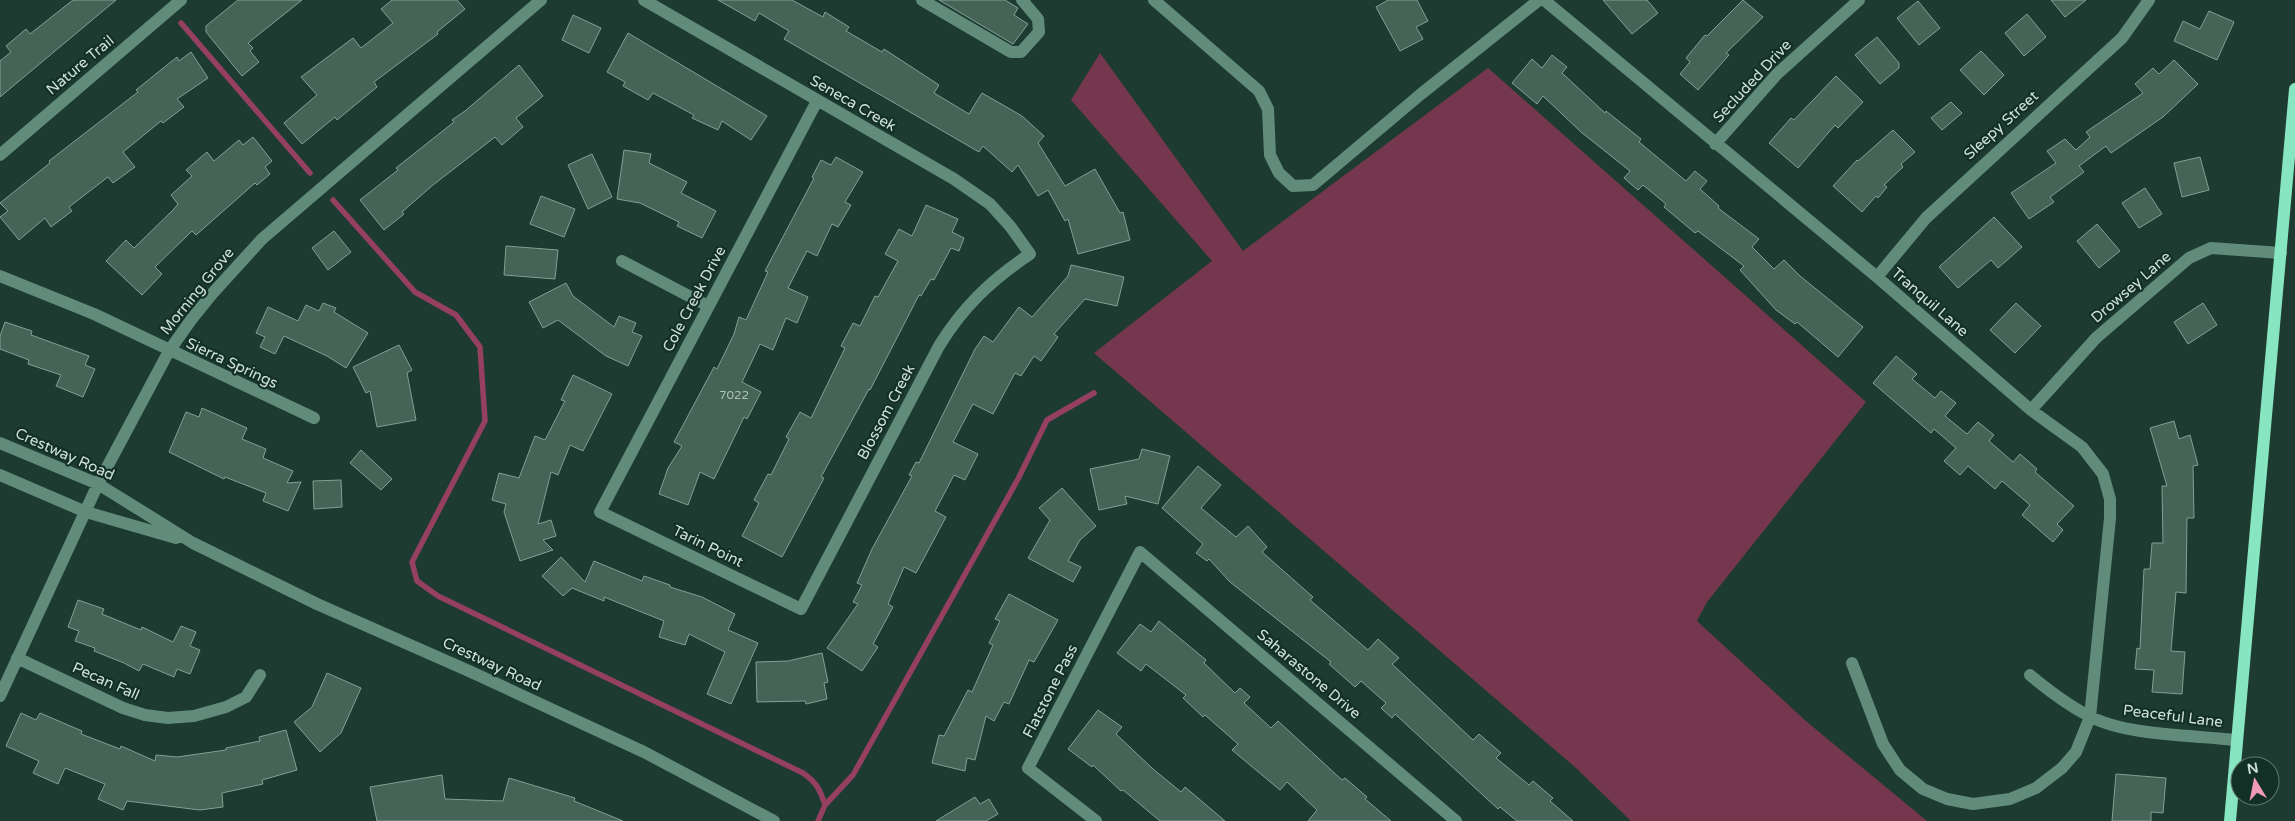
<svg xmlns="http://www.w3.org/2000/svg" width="2295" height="821" font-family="'Varela Round',sans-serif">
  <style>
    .green { fill: #75374e }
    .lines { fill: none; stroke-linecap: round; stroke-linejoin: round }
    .stream { stroke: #964061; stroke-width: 5.5 }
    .building { fill: #456357; stroke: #81a194 }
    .minor { stroke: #618c7b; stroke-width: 12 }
    .major { stroke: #88e5c2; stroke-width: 12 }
    .labels { text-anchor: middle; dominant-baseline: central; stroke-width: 4.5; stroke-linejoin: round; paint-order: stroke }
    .number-label { font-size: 12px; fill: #adc2b8 }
    .street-label { font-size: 15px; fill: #d0e1d9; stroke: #133026 }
  </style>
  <rect width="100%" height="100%" fill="#1d3b30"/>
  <path class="green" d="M 1100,53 L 1243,251 L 1488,68 L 1866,402 L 1707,602 L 1697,621 L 1807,722 L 1927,821 L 1631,821 L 1576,768 L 1094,353 L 1212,261 L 1071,100 Z"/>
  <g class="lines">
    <path class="stream" d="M 181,23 L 310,173
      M 333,200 L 415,292 L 456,315 L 480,347 L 485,421 L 412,562 L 417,581 L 438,596 L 803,773 C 816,782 820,789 825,805 L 818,821
      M 825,805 L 853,775 L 1018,479 L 1047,420 L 1094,393"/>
  </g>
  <path class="building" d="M 73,0 L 116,0 L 0,97 L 0,61 L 11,52 L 6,46 L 26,29 L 30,34 Z
    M 238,0 L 302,0 L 248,43 L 253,48 L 250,51 L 259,62 L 242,76 L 206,32 L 206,26 Z
    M 392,0 L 457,0 L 465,9 L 437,32 L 438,34 L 374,82 L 377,87 L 360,101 L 337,120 L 335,117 L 302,144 L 284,123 L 317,95 L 301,77 L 353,38 L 361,48 L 393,23 L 381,9 Z
    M 718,0 L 792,0 L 823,17 L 825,12 L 849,27 L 846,31 L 882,52 L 884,49 L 939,85 L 934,93 L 969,114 L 982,93 L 1022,116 L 1044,136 L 1038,143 L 1065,186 L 1095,169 L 1120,213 L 1123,212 L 1130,240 L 1078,254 L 1068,219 L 1065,221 L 1048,190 L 1038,196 L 1018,165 L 1012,172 L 983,146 L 979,152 L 784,39 L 789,31 L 759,13 L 755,21 Z
    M 939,0 L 1005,0 L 1018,8 L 1014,15 L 1028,24 L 1013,44 Z
    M 1388,0 L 1417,0 L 1428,21 L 1416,27 L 1423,39 L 1400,51 L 1376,7 Z
    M 1603,0 L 1647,0 L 1658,13 L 1632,34 Z
    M 1743,0 L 1763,17 L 1726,53 L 1729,55 L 1698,90 L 1680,74 L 1690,62 L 1686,58 L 1705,35 L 1707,36 Z
    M 2051,0 L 2086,0 L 2065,17 Z
    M 1918,1 L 1940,28 L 1919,45 L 1897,18 Z
    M 2209,11 L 2234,22 L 2217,60 L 2174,41 L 2183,21 L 2200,29 Z
    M 2027,14 L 2046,37 L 2024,56 L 2005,33 Z
    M 573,15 L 601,28 L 589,53 L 562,40 Z
    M 628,33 L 767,116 L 751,140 L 722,121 L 718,130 L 692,118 L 694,115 L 653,93 L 648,100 L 623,86 L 625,82 L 607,72 Z
    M 1877,37 L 1899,63 L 1899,68 L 1880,84 L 1855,55 Z
    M 1981,51 L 2004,75 L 1984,95 L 1960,70 Z
    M 191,52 L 208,78 L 177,99 L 184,107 L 163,123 L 161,121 L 123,152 L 135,167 L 113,183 L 108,177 L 69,207 L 72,211 L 51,227 L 45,218 L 19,240 L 0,217 L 8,211 L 0,203 L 50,163 L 49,161 L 138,92 L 136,90 L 177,57 L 179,61 Z
    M 1552,55 L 1567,67 L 1562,73 L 1605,113 L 1606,111 L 1641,139 L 1639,142 L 1686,181 L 1695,171 L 1707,181 L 1700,189 L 1719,206 L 1718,208 L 1759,239 L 1752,247 L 1774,269 L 1784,260 L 1800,276 L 1863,327 L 1838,357 L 1797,322 L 1795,324 L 1776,310 L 1740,270 L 1744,266 L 1698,231 L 1695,233 L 1664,207 L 1666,204 L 1643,185 L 1638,190 L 1624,178 L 1630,171 L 1581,132 L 1543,96 L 1537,104 L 1512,83 L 1532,59 L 1542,68 Z
    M 2174,60 L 2198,84 L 2163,117 L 2111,153 L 2106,146 L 2079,166 L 2084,172 L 2050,197 L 2054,202 L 2029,219 L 2011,193 L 2056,163 L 2047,151 L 2065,139 L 2076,150 L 2090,137 L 2086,132 L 2143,93 L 2135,84 L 2153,68 L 2159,74 Z
    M 519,65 L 543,96 L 516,118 L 523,127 L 502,145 L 495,137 L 433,185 L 402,212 L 404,214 L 384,230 L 360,200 L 398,170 L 396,168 L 454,122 L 452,120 L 465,111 Z
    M 1836,76 L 1863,102 L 1838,128 L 1835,125 L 1798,168 L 1769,143 L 1791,118 L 1794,120 Z
    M 1951,102 L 1962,113 L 1942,130 L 1931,118 Z
    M 1893,130 L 1915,152 L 1901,164 L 1903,167 L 1884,185 L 1887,187 L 1878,198 L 1876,196 L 1862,212 L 1833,186 L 1857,160 L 1858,161 Z
    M 253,137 L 272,161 L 265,167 L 270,174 L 257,185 L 255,183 L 196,235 L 192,231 L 155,267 L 162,274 L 142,295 L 106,261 L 126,240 L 134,248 L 173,210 L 178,204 L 171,195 L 192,176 L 186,170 L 207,152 L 214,161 L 239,140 L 243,145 Z
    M 624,150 L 651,154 L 649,163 L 687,182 L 681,193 L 716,211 L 702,238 L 677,226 L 679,222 L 640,203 L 617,199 Z
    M 592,154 L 612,197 L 588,209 L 568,165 Z
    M 836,157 L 863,172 L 845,202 L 851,205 L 838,227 L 832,224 L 817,256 L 807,251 L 788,288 L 808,297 L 797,323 L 786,318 L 773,350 L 760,344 L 742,382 L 761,392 L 747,419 L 744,417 L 714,479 L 700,472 L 688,505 L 659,494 L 668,468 L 682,446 L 674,442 L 714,367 L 717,369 L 734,334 L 739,317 L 746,320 L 768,272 L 765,271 L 814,178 L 812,177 L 821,160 L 831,165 Z
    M 2200,157 L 2209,190 L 2182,197 L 2174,163 Z
    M 2145,188 L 2162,214 L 2139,228 L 2122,203 Z
    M 541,196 L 575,209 L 564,237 L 530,224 Z
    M 926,205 L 958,219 L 952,232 L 964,238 L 959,251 L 951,248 L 934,280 L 931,279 L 921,296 L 919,295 L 870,390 L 869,389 L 821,477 L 824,478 L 782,557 L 742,536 L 759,503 L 754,500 L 768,474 L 771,475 L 789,439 L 786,437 L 800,412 L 811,418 L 845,348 L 841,346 L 853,323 L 860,326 L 875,296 L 878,297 L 898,261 L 885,254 L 899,229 L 912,236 Z
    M 1994,217 L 2022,247 L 1998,268 L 1991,260 L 1958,288 L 1939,267 Z
    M 2097,224 L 2120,251 L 2099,268 L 2077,241 Z
    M 334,231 L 351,252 L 328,270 L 312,248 Z
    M 506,246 L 558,250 L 555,279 L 504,275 Z
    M 1071,265 L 1124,277 L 1117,306 L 1085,299 L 1054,334 L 1058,337 L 1041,361 L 1034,356 L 1021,376 L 1015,373 L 993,414 L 973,404 L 953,442 L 978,454 L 965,480 L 954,475 L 935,511 L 946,517 L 916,573 L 904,567 L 888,604 L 893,607 L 873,644 L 878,647 L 862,671 L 827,648 L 858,604 L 853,602 L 862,585 L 857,583 L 872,549 L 912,476 L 909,475 L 916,462 L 919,463 L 975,349 L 984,336 L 993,342 L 1019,307 L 1032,317 L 1068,276 Z
    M 566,283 L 573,296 L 614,327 L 619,316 L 636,323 L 632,332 L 642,336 L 628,366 L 606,356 L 558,320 L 543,328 L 529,302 Z
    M 323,303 L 336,308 L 334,312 L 368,333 L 346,368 L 327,356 L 284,336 L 275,354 L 260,347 L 265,337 L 256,333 L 268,307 L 298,321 L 306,305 L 319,311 Z
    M 2016,303 L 2041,326 L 2015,353 L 1990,330 Z
    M 2203,303 L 2217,325 L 2188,344 L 2174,322 Z
    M 5,322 L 32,331 L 31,335 L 89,356 L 85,365 L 95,369 L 83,397 L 56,386 L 61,375 L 28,364 L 29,360 L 0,349 L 0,336 Z
    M 399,345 L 412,370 L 407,373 L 416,420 L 377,427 L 370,391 L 366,393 L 353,367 Z
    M 1896,356 L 1917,374 L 1912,379 L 1935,398 L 1941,391 L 1956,403 L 1945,416 L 1967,434 L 1978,422 L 1994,435 L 1989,441 L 2013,462 L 2020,454 L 2037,469 L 2035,472 L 2074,506 L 2057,524 L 2063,530 L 2053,542 L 2022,515 L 2030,505 L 2002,481 L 1995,489 L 1968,466 L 1960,475 L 1944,461 L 1956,448 L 1934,429 L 1931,433 L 1873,383 Z
    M 573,375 L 612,394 L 583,451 L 570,445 L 558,475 L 551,472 L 538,524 L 551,520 L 556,536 L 543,540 L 553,550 L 520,561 L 504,512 L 506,504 L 492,500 L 499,473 L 519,478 L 535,436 L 545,440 L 565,401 L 561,400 Z
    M 202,408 L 247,428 L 242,439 L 266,449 L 263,458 L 293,471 L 287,483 L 301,482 L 288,511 L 263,501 L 266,493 L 225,477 L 224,479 L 169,452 L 186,412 L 199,417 Z
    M 2174,421 L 2179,439 L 2190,435 L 2198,465 L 2193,466 L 2194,518 L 2187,518 L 2186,593 L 2176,592 L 2171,651 L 2185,652 L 2182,694 L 2152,692 L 2154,670 L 2135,669 L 2137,648 L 2140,649 L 2144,569 L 2150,569 L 2152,543 L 2163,543 L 2162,486 L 2167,486 L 2150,428 Z
    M 1142,449 L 1170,456 L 1158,504 L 1125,496 L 1127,504 L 1099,510 L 1090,469 L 1139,459 Z
    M 361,450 L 392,479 L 381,490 L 350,463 Z
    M 1198,466 L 1221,485 L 1201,508 L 1236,537 L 1248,526 L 1267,547 L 1262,552 L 1313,597 L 1310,600 L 1368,650 L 1378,639 L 1399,658 L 1392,664 L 1473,740 L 1479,734 L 1501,753 L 1496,758 L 1529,785 L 1533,781 L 1553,798 L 1550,801 L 1573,821 L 1517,821 L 1500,807 L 1498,809 L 1395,714 L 1392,718 L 1381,708 L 1386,703 L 1361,681 L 1355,687 L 1329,664 L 1331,662 L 1230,582 L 1209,559 L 1207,561 L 1196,553 L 1203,544 L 1162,508 Z
    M 341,480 L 342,507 L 314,509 L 313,481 Z
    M 1062,488 L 1096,526 L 1080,540 L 1068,561 L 1081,567 L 1073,582 L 1028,558 L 1050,520 L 1039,508 Z
    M 561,557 L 585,582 L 594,561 L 642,581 L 644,576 L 670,585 L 670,587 L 702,597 L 735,614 L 728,630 L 758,643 L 731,704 L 707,694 L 725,652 L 689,634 L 685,645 L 659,637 L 664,621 L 604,597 L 604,601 L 572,588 L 563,596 L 542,576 Z
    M 1009,594 L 1058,620 L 1034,662 L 1029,660 L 1009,704 L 1004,702 L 994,721 L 986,716 L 975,760 L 967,758 L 965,771 L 932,763 L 939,735 L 944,736 L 968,690 L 972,692 L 993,645 L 989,643 L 1000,621 L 995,619 Z
    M 78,600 L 104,609 L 102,614 L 141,630 L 142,627 L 173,642 L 181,626 L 196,632 L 190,646 L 200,650 L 190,674 L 177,669 L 174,677 L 143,664 L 139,671 L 124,663 L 94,651 L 95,648 L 75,641 L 79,631 L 68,627 Z
    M 1159,621 L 1206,660 L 1204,663 L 1235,693 L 1240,688 L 1250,697 L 1244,703 L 1271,728 L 1278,721 L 1342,780 L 1345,778 L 1367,797 L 1365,799 L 1391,821 L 1308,821 L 1317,810 L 1287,782 L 1280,790 L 1232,750 L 1238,744 L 1205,715 L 1203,717 L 1183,698 L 1186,695 L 1146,664 L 1141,671 L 1117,653 L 1140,624 L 1151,632 Z
    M 822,653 L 828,682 L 824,683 L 827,699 L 806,704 L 805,701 L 757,702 L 756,662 L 788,661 Z
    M 327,673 L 361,688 L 341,733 L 320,752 L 294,722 L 312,707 Z
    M 1098,710 L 1122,727 L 1116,734 L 1153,769 L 1181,792 L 1185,787 L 1225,821 L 1160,821 L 1123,790 L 1121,791 L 1093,765 L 1092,767 L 1068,749 Z
    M 21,713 L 36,720 L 40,713 L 82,731 L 81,734 L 120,749 L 121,746 L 155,761 L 156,755 L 177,757 L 226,750 L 226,748 L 260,741 L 259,737 L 286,730 L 297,770 L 262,780 L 263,784 L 222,793 L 223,807 L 200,810 L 127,801 L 123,810 L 98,799 L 105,784 L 65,768 L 58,784 L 33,773 L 39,761 L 6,746 Z
    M 2116,774 L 2166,778 L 2163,813 L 2151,812 L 2151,821 L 2112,821 Z
    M 442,775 L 445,799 L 503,801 L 509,778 L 575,798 L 574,801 L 623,821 L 377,821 L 370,787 Z
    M 975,797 L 980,804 L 989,799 L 998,814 L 986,821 L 936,821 Z"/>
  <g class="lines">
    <path class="minor" d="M 644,0 L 954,179 L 990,204 L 1010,226 L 1030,254 C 991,280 963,307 939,346 L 801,609 L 600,512 L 817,101
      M 922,0 L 1011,52 L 1021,52 L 1039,32 L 1038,19 L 1022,0
      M 1154,0 L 1259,91 L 1268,109 L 1270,155 L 1279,173 L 1293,186 L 1313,185 L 1421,94 L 1539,0
      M 1544,0 L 1877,277 L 2031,410 L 2082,447 L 2103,474 L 2110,499 L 2110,518 L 2090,717 L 2076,752 L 2062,768 L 2036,788 L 2010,799 L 1973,804 L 1947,799 L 1923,789 L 1900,770 L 1883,744 L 1852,663
      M 1715,144 L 1777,74 L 1859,0
      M 0,155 L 181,0
      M 622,261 L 708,306
      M 0,276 L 94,314 L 314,418
      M 1877,277 L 1926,218 L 2122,38 L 2149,0
      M 2031,410 L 2096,338 L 2189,258 L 2211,248 L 2281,253
      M 0,443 L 98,484 L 193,543 L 317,604 L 469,671 L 644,752 L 774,821
      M 0,475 L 86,512 L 176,538
      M 17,658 L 123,708 L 145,715 L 168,718 L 194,716 L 226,707 L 246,697 L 260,675
      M 2030,675 C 2048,690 2068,705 2089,716 C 2126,736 2194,735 2236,740
      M 0,696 L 98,484 L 169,351 L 191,320 L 212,294 L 262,239 L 541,0
      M 1096,821 L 1028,768 L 1140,552 L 1456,821"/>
    <path class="major" d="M 2230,821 L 2295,89"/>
  </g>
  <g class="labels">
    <g class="number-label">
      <text x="734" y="395">7022</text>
    </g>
    <g class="street-label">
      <text transform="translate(80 65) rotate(-40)">Nature Trail</text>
      <text transform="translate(1752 81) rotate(-47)">Secluded Drive</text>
      <text transform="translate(853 103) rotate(30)">Seneca Creek</text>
      <text transform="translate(2001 125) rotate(-42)">Sleepy Street</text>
      <text transform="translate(2131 287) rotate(-41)">Drowsey Lane</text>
      <text transform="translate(197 291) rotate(-51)">Morning Grove</text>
      <text transform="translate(694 299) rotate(-62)">Cole Creek Drive</text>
      <text transform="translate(1930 302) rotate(41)">Tranquil Lane</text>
      <text transform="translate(232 363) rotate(25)">Sierra Springs</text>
      <text transform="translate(886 412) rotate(-62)">Blossom Creek</text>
      <text transform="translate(65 454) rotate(24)">Crestway Road</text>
      <text transform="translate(708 546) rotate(26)">Tarin Point</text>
      <text transform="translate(492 664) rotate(25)">Crestway Road</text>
      <text transform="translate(1309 674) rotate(40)">Saharastone Drive</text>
      <text transform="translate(106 681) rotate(24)">Pecan Fall</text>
      <text transform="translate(1050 691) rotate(-63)">Flatstone Pass</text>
      <text transform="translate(2173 716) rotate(7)">Peaceful Lane</text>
    </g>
  </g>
  <g transform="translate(2255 781) rotate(350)"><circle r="24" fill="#133026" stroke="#5f776e"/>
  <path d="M0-4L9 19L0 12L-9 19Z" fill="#f09ab6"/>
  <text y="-8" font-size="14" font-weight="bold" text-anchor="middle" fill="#d0e1d9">N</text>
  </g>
</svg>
